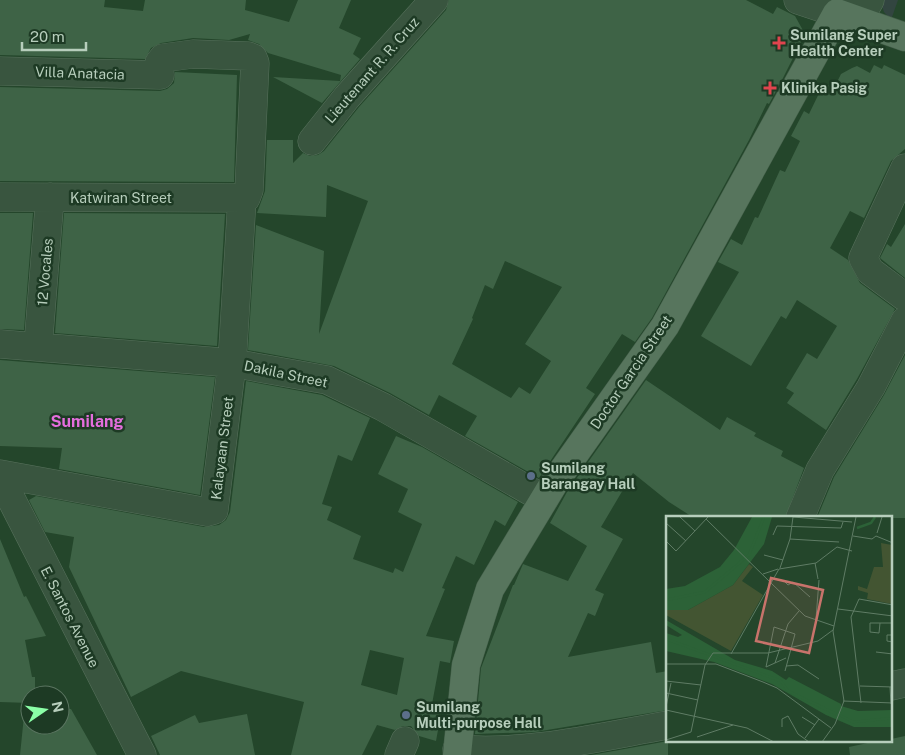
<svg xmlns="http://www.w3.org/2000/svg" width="905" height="755" font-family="'Public Sans',sans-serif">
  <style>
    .medical { fill: #324540 }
    .building { fill: #3e6346; fill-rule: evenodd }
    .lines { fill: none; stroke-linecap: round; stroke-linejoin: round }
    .minor-casing { stroke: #58725d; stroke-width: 29 }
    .major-casing { stroke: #435e49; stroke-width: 29 }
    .minor { stroke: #39553f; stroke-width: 28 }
    .major { stroke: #57755d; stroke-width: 28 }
    .health-dot { fill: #e0444e; stroke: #1d3a24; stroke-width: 2 }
    .service-dot { fill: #5c6f8a; stroke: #1d3a24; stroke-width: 2 }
    .labels { text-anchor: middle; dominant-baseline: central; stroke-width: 5; stroke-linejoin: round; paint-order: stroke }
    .poi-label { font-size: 14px; font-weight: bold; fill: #b7cebc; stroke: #1d3a24; text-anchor: start }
    .street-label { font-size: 14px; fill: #b7cebc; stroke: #1d3a24 }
    .quarter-label { font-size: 16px; font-weight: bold; fill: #e46edd; stroke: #1d3a24 }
    .inset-river { fill: none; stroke: #2c6237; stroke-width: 2.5 }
    .inset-road { fill: none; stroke: #5f7c65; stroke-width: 1 }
    .view { fill: #c8736b; fill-opacity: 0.15; stroke: #c8736b; stroke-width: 2.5 }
    .inset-edge { fill: none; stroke: #b7cebc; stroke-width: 2.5 }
  </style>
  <rect width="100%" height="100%" fill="#24462b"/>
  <path class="medical" d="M 880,0 L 898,0 L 891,20 L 884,12 Z"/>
  <path class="building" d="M 0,0 L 105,0 L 104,7 L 143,11 L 145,0 L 246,0 L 245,10 L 289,22 L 298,0 L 351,0 L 339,28 L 361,38 L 353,54 L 360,59 L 322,103 L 273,77 L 340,81 L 341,75 L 268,53 L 259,44 L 248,40 L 250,34 L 229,40 L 193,38 L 161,43 L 151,48 L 145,59 L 0,55 Z
    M 449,0 L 746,0 L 773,14 L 777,7 L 795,16 L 805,34 L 783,78 L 769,104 L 767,103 L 749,140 L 652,318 L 635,342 L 622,334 L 586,388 L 595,394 L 539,478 L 465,436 L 477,416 L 439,395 L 429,415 L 390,393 L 334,366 L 248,350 L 256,225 L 324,251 L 319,334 L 368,201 L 327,185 L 326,217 L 257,213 L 265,191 L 267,140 L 293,140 L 293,163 L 303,153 L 310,156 L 318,155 L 324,151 L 359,107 L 446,10 ZM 505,261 L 562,287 L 525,344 L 551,361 L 530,394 L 519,387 L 511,398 L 452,364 L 473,319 L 472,318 L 485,285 L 493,289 Z
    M 874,65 L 882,69 L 884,65 L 905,75 L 905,149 L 891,161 L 864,218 L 850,211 L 830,248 L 848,260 L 860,283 L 895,309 L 857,379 L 826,430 L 787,403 L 794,393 L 786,388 L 807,353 L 817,359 L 837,326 L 797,300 L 786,319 L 781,316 L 751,366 L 701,336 L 739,272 L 718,262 L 731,239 L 742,245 L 755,217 L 758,218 L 780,170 L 785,172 L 800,141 L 791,136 L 804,111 L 809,114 L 824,83 L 834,88 L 841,74 L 852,68 L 857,66 L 870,73 Z
    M 175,72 L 237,75 L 234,182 L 0,181 L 0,87 L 160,91 L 167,89 L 174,83 Z
    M 0,213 L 33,213 L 24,330 L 0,329 Z
    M 64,213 L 225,214 L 217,346 L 55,333 Z
    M 905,224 L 905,278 L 880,258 L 887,244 L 891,247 Z
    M 905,355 L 905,518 L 817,518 L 834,477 L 884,395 Z
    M 0,360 L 215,377 L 200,495 L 59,469 L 62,448 L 0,446 Z
    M 646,380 L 720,430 L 727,417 L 756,433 L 754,436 L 783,451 L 781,456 L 804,468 L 785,518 L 694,518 L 669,502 L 633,473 L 601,527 L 623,539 L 595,590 L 604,594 L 595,616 L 588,613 L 568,657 L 651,642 L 656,673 L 668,671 L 668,710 L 535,732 L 475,734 L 481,668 L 513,585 L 514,585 L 523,564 L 568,581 L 569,579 L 587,546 L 550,523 L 567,492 Z
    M 246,381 L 322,395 L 370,418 L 352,461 L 338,455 L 322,504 L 332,507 L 327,520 L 361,536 L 353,559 L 393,573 L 395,568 L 403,572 L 422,524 L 398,512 L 408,489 L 378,474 L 396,436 L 422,447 L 518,502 L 505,526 L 495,520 L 474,565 L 456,556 L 442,588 L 445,589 L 426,636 L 454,641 L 450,663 L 440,661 L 432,704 L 442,708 L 436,741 L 419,736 L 411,726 L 403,726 L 395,730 L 377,725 L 362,755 L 291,755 L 304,702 L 181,671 L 131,697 L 69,567 L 74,537 L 45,532 L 29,500 L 36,496 L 204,527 L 219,525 L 226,520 L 230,512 ZM 370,650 L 404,658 L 397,695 L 361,685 Z
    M 0,539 L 24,597 L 26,596 L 46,636 L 25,640 L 32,677 L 35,677 L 35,695 L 30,695 L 30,703 L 0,702 Z
    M 25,706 L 30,706 L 30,725 L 60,725 L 60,709 L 71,709 L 97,755 L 20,755 Z
    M 247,714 L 255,755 L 160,755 L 151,736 L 195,715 L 199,723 Z
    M 905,736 L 905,755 L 850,755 L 849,747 L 877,741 L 891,741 L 891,739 Z
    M 668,741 L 668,755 L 591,755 L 619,750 Z"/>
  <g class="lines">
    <g class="minor-casing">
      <path id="minor" d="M 798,0 L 837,13 L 845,0
        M 858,21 L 870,0
        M 0,71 L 160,75 L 159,63 L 163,58 L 193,54 L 248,56 L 253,58 L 255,63 L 249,190 L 246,198 L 0,197
        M 312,141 L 347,97 L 434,0
        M 905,168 L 863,258 L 870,271 L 905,297
        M 0,344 L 232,363 L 327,380 L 383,407 L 544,499
        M 38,347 L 50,197
        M 0,474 L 207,512 L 214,510 L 232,363 L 242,199
        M 0,477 L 142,755
        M 800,518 L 820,470 L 871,387 L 905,321
        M 891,686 L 905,683
        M 457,749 C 527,755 599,737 668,725
        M 399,755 L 405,741"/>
    </g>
    <g class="major-casing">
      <path id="major" d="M 457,755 L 466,665 L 490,589 L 554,483 L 665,326 L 837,13 L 905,37"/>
    </g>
    <use href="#minor" class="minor"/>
    <use href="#major" class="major"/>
  </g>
  <g class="health-dot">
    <path d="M776.5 35.5h5v5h5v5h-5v5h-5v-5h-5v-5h5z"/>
    <path d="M767.5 80.5h5v5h5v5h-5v5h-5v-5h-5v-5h5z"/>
  </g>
  <g class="service-dot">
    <circle cx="531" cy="476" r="5"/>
    <circle cx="406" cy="715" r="5"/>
  </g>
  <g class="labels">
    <g class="poi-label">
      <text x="790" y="35">Sumilang Super<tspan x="790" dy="16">Health Center</tspan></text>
      <text x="781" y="88">Klinika Pasig</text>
      <text x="541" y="468">Sumilang<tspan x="541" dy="16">Barangay Hall</tspan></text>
      <text x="416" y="707">Sumilang<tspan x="416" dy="16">Multi-purpose Hall</tspan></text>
    </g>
    <g class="street-label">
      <text transform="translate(372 70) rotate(-49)">Lieutenant R. R. Cruz</text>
      <text transform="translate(80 73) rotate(2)">Villa Anatacia</text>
      <text x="121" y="198">Katwiran Street</text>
      <text transform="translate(45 272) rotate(-85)">12 Vocales</text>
      <text transform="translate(631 372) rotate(-56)">Doctor Garcia Street</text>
      <text transform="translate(286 374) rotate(12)">Dakila Street</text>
      <text transform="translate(222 448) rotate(-83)">Kalayaan Street</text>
      <text transform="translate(70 617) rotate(63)">E. Santos Avenue</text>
    </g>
    <g class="quarter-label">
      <text x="87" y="421">Sumilang</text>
    </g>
  </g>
  <g transform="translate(666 516)">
    <rect width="226" height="226" fill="#24462b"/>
    <path d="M 215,27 L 226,29 L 226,88 L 201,83 L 202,77 L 192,74 L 192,70 L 201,73 L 208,51 L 217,51 ZM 83,48 L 87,51 L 76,65 L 97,79 L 65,135 L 0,99 L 0,94 L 22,94 L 67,69 Z" fill="#435532"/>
    <path d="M 86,1 L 106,1 L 98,28 L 67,69 L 22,94 L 0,94 L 0,73 L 19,70 L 54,51 L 68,34 ZM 0,104 L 69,144 L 106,155 L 120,164 L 123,161 L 175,188 L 175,190 L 192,195 L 226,194 L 226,211 L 188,211 L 160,199 L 106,168 L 48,146 L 0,135 L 0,117 L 12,121 L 16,119 L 0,109 Z" fill="#2c6237"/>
    <path class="inset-river" d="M 191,12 L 205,7 L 209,1M 0,84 L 39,76 L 83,39 L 98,1M 0,123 L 115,165 L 122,175 L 170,198M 174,199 L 187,206 L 227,202"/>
    <path class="inset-road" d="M 14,1 L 29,15M 127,1 L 186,6M 40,3 L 105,67 L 65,138M 0,7 L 20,25M 211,17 L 216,1M 107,19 L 111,10 L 175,12 L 177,6M 187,20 L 206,23 L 210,20 L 227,27M 124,23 L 173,26M 0,25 L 10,35 L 42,1M 98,39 L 117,44M 149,47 L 152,63M 114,52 L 124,23 L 127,1M 97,58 L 112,53M 118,65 L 122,69 L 127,66 L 144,81M 172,93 L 227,100M 150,103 L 153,64M 214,107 L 213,117 L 204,116 L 204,107 L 227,107M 168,110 L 139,100 L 105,67 L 113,53 L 150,47 L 171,31 L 186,35M 227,119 L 221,119 L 221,125 L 227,126M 210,136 L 227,138M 109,147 L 122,108 L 133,95M 0,148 L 50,148 L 97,166 L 111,172 L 165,212M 120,150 L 132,149 L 153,163M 100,151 L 108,111 L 129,118 L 119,155M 100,151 L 120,142M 0,165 L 35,169M 194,170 L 227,171M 224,171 L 225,188M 0,177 L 32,184M 177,185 L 227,187M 195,187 L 185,101 L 193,83 L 227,89M 0,191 L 5,167M 0,194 L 81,212 L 108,226M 136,201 L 149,209M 116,211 L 116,203 L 122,200 L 132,218 L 143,226M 31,221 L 67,209M 139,222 L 153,203M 0,224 L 25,216 L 39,149 L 47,137 L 102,137 L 152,125 L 167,114M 156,226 L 169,208 L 178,185 L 167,115 L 190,1"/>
    <path class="view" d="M 105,62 L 157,74 L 143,137 L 90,125 Z"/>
    <rect width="226" height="226" class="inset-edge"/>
  </g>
  <g transform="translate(45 710) rotate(77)"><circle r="24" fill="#1d3a24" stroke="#5b7561"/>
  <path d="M0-4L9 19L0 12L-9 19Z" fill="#8bffa7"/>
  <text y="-8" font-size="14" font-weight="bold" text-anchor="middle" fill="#b7cebc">N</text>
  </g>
  <path d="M22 42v8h64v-8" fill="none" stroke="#b7cebc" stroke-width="2.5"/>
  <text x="30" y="42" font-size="15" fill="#b7cebc" stroke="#1d3a24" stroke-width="4" paint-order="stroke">20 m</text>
</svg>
